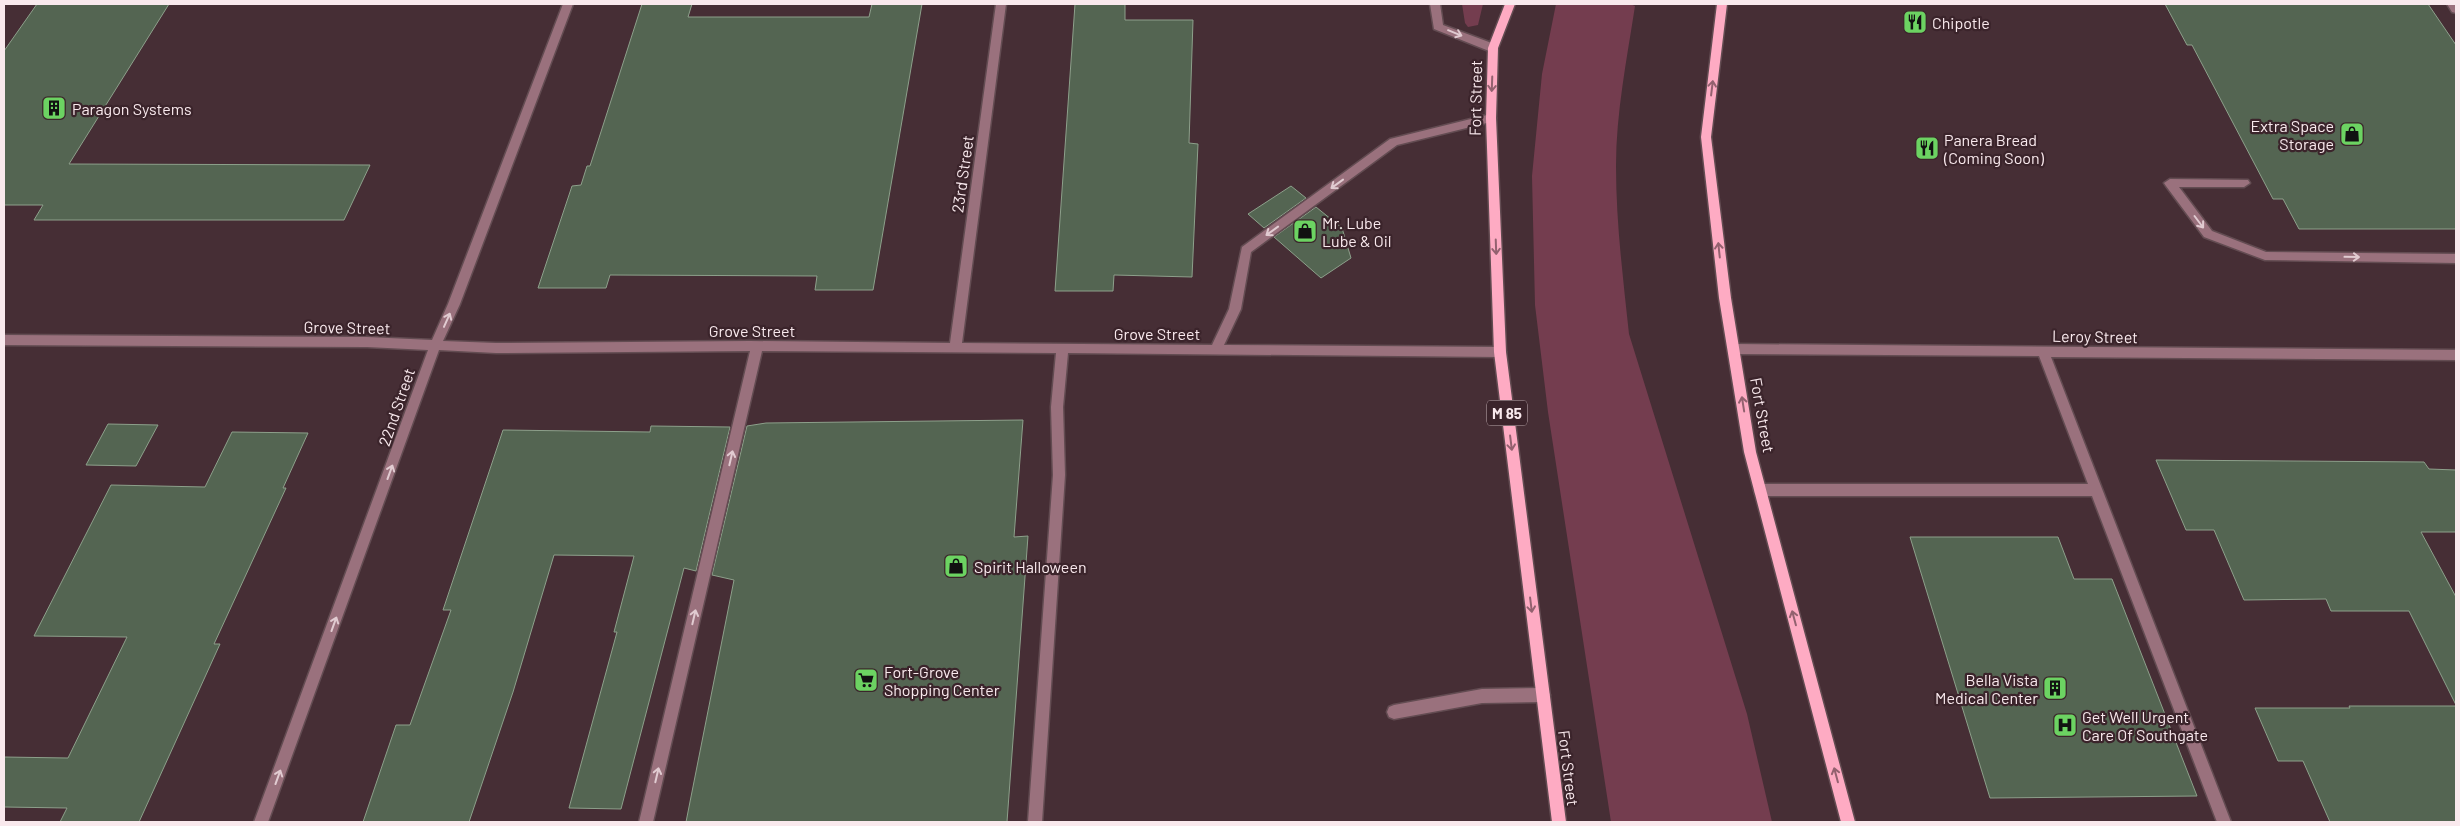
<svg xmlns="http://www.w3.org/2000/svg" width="2460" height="826" font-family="Barlow,sans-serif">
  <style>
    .green { fill: #743d4f }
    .building { fill: #546552; stroke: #8da08b }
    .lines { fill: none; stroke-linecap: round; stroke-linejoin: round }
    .minor-casing { stroke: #634c52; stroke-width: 3 }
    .major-casing { stroke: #634c52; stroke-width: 3 }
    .minor { fill: #9a717d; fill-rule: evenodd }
    .major { fill: #feabc3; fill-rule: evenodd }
    .oneway { stroke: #e1cbd1 }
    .oneway2 { stroke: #93616f }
    .labels { text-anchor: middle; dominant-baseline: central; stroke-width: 4.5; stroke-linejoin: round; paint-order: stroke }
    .shield { fill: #3b242b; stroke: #c0aeb3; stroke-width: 1 }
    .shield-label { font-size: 15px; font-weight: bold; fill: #f9e9ed }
    .poi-label { font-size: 16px; fill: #f9e9ed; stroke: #3b242b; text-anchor: start }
    .street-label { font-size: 16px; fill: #f9e9ed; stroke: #3b242b }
  </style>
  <rect width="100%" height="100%" fill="#462e35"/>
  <path class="green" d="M 1462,4 L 1483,4 L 1478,25 L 1468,27 L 1465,23 Z
    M 1556,4 L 1630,4 L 1635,6 C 1627,58 1616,113 1616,166 C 1616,222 1623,278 1629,334 L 1747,714 L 1772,822 L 1611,822 L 1548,412 L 1535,305 L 1532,176 L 1542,74 Z"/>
  <path class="building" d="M 37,4 L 169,4 L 69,164 L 370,165 L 344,220 L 34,220 L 43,205 L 4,205 L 4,51 Z
    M 642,4 L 692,4 L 688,17 L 869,17 L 872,4 L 922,4 L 873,290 L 815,290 L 817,276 L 610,275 L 606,288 L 538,288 L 572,186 L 581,185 L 587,166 L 590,166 Z
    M 1075,4 L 1125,4 L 1125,20 L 1193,20 L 1189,143 L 1198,144 L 1192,277 L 1114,275 L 1113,291 L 1055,291 Z
    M 2165,4 L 2428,4 L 2456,45 L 2456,229 L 2299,229 L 2283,199 L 2273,199 L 2192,45 L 2187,45 Z
    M 1291,186 L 1306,198 L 1264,228 L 1248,214 Z
    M 1316,207 L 1342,228 L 1351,258 L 1321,278 L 1274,237 Z
    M 1023,420 L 1014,537 L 1028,536 L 1007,822 L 686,822 L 734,580 L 712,575 L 747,426 L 766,423 Z
    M 108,424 L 158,425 L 136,466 L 86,465 Z
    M 651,426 L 730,427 L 696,571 L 684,568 L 621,809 L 569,808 L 617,632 L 614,632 L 634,556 L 554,555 L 513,692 L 469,822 L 363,822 L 396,725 L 410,725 L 451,610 L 443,610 L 503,430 L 650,432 Z
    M 232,432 L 308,433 L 283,488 L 286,488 L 214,644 L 220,644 L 139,822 L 60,822 L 67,808 L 4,807 L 4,757 L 68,758 L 127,637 L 34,636 L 111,485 L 205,487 Z
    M 2156,460 L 2424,462 L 2429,469 L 2456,470 L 2456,532 L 2421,532 L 2456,597 L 2456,705 L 2409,611 L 2331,611 L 2326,599 L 2244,600 L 2214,530 L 2186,530 Z
    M 1910,537 L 2058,537 L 2074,579 L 2112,579 L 2197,796 L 1990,798 Z
    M 2349,706 L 2456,706 L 2456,822 L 2330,822 L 2303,761 L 2278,761 L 2255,708 L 2350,708 Z"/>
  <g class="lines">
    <g class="minor-casing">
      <path id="minor" d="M 563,4 L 573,4 L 460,304 L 443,341 L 496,343 L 750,341 L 950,343 L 996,4 L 1006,4 L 962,343 L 1212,345 L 1229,309 L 1242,247 L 1390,139 L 1491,114 L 1496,118 L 1495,121 L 1397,145 L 1251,252 L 1241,309 L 1224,345 L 1500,347 L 1504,349 L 1506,352 L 1504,355 L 1500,357 L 1068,353 L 1063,407 L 1065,475 L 1042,822 L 1028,822 L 1053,475 L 1051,407 L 1056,353 L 762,351 L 653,822 L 639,822 L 750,351 L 496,353 L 439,350 L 268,822 L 254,822 L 428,350 L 367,347 L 4,345 L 4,335 L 367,337 L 432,340 L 448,304 Z
        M 1430,4 L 1440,4 L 1443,25 L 1497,45 L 1497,51 L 1489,51 L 1434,29 Z
        M 2447,4 L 2456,4 L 2456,13 L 2452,12 Z
        M 2170,179 L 2248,180 L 2250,183 L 2244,187 L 2179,187 L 2212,231 L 2266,252 L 2456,254 L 2456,263 L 2265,260 L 2204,237 L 2166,186 L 2164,183 Z
        M 1734,344 L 2456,350 L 2456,360 L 2051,357 L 2231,822 L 2217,822 L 2092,496 L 1760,496 L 1755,494 L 1754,490 L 1755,486 L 1760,484 L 2088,484 L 2039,356 L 1734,354 L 1730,352 L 1728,349 L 1730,346 Z
        M 1543,688 L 1548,690 L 1550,695 L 1548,700 L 1543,702 L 1482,703 L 1394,719 L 1389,717 L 1387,712 L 1389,707 L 1394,705 L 1482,689 Z"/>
    </g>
    <g class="major-casing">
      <path id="major" d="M 1505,4 L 1515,4 L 1498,48 L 1496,118 L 1506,352 L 1566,822 L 1552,822 L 1494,352 L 1486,118 L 1488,48 Z
        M 1717,4 L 1727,4 L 1711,137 L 1731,298 L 1756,452 L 1855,822 L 1841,822 L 1744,452 L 1719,298 L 1701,137 Z"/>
    </g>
    <use href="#minor" class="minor"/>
    <use href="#major" class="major"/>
  </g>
  <defs><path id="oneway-shaft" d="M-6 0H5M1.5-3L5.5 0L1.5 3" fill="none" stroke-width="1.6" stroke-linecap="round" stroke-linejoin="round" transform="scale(1.25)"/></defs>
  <g class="oneway">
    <use href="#oneway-shaft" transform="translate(1455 33) rotate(22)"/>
    <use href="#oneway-shaft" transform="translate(1337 184) rotate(144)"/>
    <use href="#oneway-shaft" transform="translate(2199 222) rotate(53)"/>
    <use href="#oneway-shaft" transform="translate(1272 231) rotate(144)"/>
    <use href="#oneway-shaft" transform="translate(2352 257) rotate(1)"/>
    <use href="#oneway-shaft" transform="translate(447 320) rotate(-66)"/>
    <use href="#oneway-shaft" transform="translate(731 458) rotate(-77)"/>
    <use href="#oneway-shaft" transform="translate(390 472) rotate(-70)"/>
    <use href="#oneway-shaft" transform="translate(694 617) rotate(-77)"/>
    <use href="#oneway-shaft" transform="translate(334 624) rotate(-70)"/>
    <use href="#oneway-shaft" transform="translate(657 775) rotate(-77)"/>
    <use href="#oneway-shaft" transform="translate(278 777) rotate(-70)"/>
  </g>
  <g class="oneway2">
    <use href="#oneway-shaft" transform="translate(1492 84) rotate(92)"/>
    <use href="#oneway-shaft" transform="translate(1712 88) rotate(-83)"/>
    <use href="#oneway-shaft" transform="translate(1496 247) rotate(88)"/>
    <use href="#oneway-shaft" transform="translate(1719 250) rotate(-96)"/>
    <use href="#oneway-shaft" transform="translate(1743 404) rotate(-99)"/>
    <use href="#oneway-shaft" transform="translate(1511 443) rotate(83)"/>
    <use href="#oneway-shaft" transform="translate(1531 605) rotate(83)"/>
    <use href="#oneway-shaft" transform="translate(1794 618) rotate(-105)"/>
    <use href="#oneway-shaft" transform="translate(1836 775) rotate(-105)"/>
  </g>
  <defs>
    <g id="restaurant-square" transform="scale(1.25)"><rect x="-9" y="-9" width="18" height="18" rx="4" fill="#6cd362" stroke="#3b242b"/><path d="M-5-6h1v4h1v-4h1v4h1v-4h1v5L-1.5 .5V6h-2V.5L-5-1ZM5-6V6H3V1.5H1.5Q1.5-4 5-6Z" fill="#111"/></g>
    <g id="building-square" transform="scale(1.25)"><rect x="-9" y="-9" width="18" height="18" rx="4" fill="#6cd362" stroke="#3b242b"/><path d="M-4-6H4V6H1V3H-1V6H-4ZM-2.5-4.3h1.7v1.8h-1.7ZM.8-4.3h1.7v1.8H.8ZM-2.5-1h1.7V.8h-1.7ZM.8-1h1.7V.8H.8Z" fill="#111"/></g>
    <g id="shop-square" transform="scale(1.25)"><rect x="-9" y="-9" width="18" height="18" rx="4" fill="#6cd362" stroke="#3b242b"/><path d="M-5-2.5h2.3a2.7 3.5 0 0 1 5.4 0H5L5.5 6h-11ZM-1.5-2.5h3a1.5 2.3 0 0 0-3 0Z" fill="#111"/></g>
    <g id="supermarket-square" transform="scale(1.25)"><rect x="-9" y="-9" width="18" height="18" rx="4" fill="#6cd362" stroke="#3b242b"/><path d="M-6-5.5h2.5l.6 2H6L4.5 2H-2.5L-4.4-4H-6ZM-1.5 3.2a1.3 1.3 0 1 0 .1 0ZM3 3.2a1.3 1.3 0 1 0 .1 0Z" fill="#111"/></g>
    <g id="hospital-square" transform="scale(1.25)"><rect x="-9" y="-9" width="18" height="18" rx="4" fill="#6cd362" stroke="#3b242b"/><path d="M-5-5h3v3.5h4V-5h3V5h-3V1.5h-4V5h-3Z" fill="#111"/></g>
  </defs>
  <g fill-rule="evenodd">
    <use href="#restaurant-square" x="1915" y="22"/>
    <use href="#building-square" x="54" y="108"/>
    <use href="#shop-square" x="2352" y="134"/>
    <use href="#restaurant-square" x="1927" y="148"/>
    <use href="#shop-square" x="1305" y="231"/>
    <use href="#shop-square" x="956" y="566"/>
    <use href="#supermarket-square" x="866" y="680"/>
    <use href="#building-square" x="2055" y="688"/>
    <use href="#hospital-square" x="2065" y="725"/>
  </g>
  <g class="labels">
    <rect class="shield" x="1487" y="400.5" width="40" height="25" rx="4"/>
    <g class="shield-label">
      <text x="1507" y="413">M 85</text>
    </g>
    <g class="poi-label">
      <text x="1932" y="22">Chipotle</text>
      <text x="72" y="108">Paragon Systems</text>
      <text x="2334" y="125" text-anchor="end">Extra Space<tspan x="2334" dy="18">Storage</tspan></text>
      <text x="1944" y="139">Panera Bread<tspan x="1944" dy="18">(Coming Soon)</tspan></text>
      <text x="1322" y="222">Mr. Lube<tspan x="1322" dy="18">Lube &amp; Oil</tspan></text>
      <text x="974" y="566">Spirit Halloween</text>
      <text x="884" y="671">Fort-Grove<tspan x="884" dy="18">Shopping Center</tspan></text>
      <text x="2038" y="679" text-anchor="end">Bella Vista<tspan x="2038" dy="18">Medical Center</tspan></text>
      <text x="2082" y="716">Get Well Urgent<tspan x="2082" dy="18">Care Of Southgate</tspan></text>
    </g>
    <g class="street-label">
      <text transform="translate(1475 98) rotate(-89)">Fort Street</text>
      <text transform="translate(962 174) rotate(-82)">23rd Street</text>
      <text transform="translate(347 327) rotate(1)">Grove Street</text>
      <text x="752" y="330">Grove Street</text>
      <text x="1157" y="333">Grove Street</text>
      <text transform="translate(2095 336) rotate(1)">Leroy Street</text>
      <text transform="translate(396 407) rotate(-71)">22nd Street</text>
      <text transform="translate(1763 415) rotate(80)">Fort Street</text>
      <text transform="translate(1569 768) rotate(83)">Fort Street</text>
    </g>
  </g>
  <rect width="2460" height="826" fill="none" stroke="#f9e9ed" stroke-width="10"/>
</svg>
